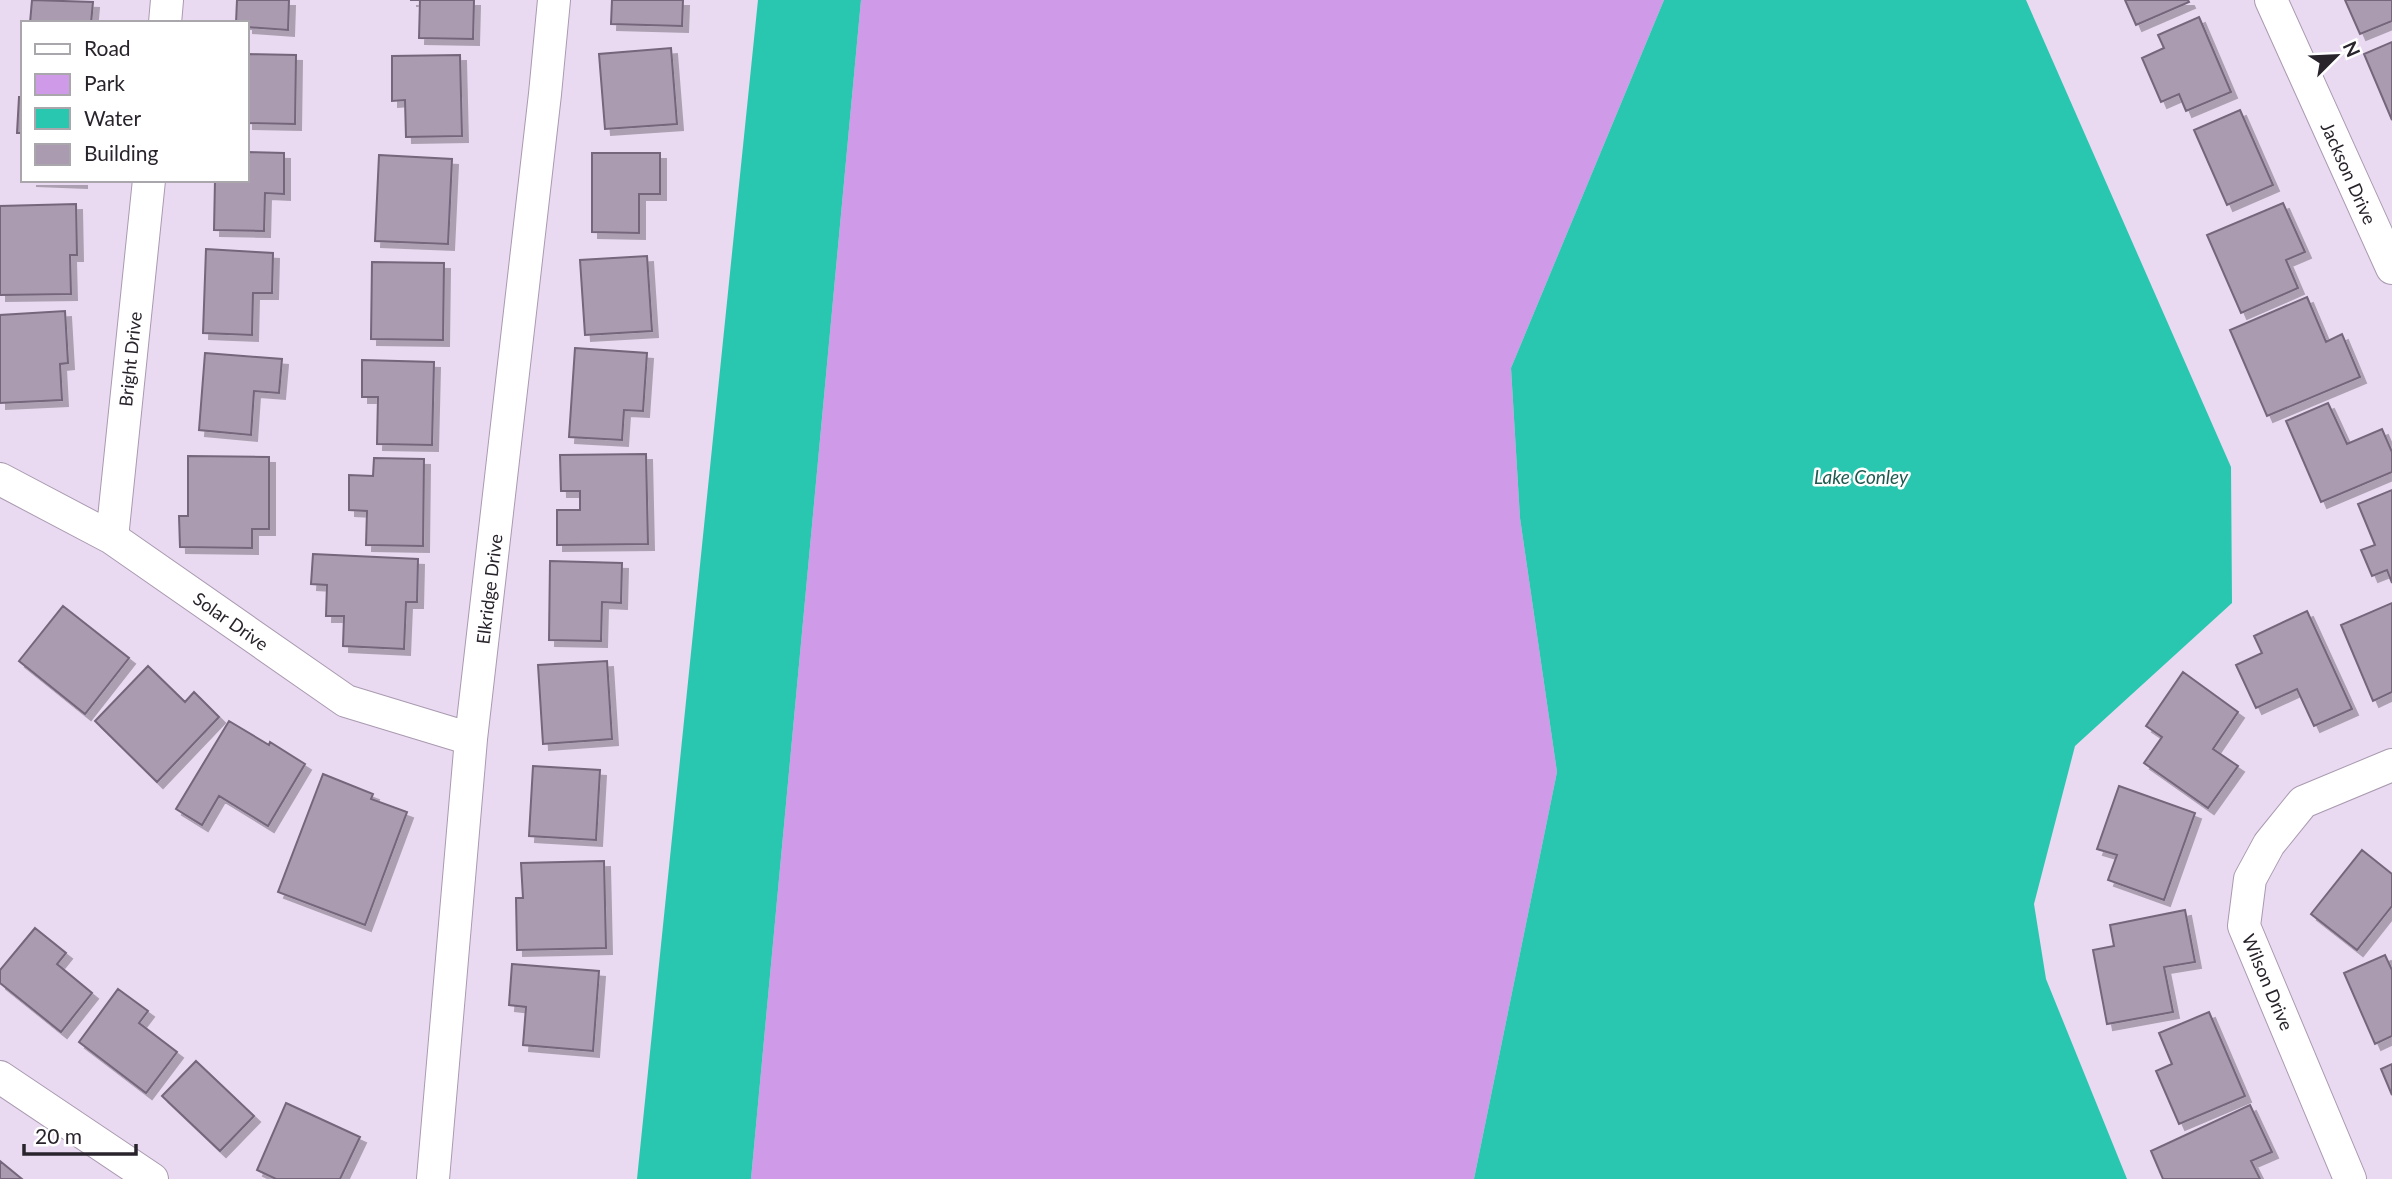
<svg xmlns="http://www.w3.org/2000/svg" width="2392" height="1179" font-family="Lato,sans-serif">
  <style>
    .green { fill: #cf9ae7 }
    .water { fill: #29c7af }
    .building { fill: #aa9bb1; stroke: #74667b; stroke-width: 2; filter: url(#shadow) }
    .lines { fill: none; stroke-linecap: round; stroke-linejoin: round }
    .minor-casing { stroke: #a99ab0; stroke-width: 34 }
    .minor { stroke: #fff; stroke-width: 32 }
    .labels { text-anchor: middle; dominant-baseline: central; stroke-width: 5; stroke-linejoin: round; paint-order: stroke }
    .street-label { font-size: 18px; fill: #29232c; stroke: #fff }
    .water-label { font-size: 19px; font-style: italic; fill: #1f5a50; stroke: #fff }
  </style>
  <defs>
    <filter id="shadow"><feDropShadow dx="6" dy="6" stdDeviation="0" flood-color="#0004"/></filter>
  </defs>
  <rect width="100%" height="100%" fill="#e9d9f1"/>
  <path class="green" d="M 861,0 L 1664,0 L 1511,368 L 1520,518 L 1557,772 L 1474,1179 L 751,1179 Z"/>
  <path class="water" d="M 758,0 L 861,0 L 751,1179 L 637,1179 Z
    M 1664,0 L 2026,0 L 2231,467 L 2232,603 L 2075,746 L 2034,904 L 2046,979 L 2127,1179 L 1474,1179 L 1557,772 L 1520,518 L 1511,368 Z"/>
  <path class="building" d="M 32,0 L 93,2 L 91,23 L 30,23 Z
    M 237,0 L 289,0 L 288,30 L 247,27 L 247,23 L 236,23 Z
    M 410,0 L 474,0 L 473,39 L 419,38 L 420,0 Z
    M 612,0 L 683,0 L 682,26 L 611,24 Z
    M 2125,0 L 2188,0 L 2189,2 L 2136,25 Z
    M 2345,0 L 2392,0 L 2392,21 L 2360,34 Z
    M 2199,17 L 2231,92 L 2186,111 L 2179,94 L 2161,102 L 2142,58 L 2164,48 L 2158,35 Z
    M 2392,42 L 2392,120 L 2364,54 Z
    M 671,48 L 677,124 L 605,129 L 599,54 Z
    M 247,54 L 296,55 L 295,124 L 247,123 Z
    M 460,55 L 462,136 L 406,137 L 405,100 L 392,101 L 392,56 Z
    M 19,97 L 23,97 L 23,133 L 17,133 Z
    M 2240,110 L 2273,185 L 2227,205 L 2194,130 Z
    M 247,152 L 284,153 L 284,194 L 265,193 L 264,231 L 214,230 L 215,180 L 247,180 Z
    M 592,153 L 660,153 L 660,194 L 639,194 L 639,233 L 592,232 Z
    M 379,155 L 452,159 L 448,244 L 375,241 Z
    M 30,180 L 81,180 L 81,182 Z
    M 2283,203 L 2305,252 L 2286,260 L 2298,288 L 2241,313 L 2207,235 Z
    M 76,204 L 77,255 L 70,255 L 71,294 L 0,295 L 0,206 Z
    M 206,249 L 273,253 L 272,293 L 253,293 L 252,335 L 203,333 Z
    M 647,256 L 652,331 L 585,335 L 580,260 Z
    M 372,262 L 444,263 L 443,340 L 371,339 Z
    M 2307,297 L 2326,342 L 2342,334 L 2360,377 L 2267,416 L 2230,330 Z
    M 65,311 L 68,363 L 60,364 L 62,400 L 0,403 L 0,315 Z
    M 575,348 L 647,353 L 643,411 L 624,410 L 622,440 L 569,437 Z
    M 205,353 L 282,359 L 279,393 L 254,391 L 251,435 L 199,430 Z
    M 362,360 L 434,362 L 432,445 L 377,444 L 378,397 L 362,397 Z
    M 2328,403 L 2347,444 L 2382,429 L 2392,452 L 2392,472 L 2321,502 L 2286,421 Z
    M 646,454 L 648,544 L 557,545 L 557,510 L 580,510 L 580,491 L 561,491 L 560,455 Z
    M 188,456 L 269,457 L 269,529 L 252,529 L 252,548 L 180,547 L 179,516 L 188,516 Z
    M 374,458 L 424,459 L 423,546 L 366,545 L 367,511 L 349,510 L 349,475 L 373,476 Z
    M 2392,490 L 2392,583 L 2387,570 L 2372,576 L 2361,550 L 2375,545 L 2358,504 Z
    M 313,554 L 418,559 L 417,602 L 406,602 L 404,649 L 343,646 L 344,616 L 326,616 L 327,585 L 311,584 Z
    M 550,561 L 622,563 L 621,603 L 602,602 L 601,641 L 549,640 Z
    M 2392,603 L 2392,692 L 2373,701 L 2341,625 Z
    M 63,606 L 129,658 L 85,714 L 19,661 Z
    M 2307,611 L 2352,709 L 2314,726 L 2297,689 L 2256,708 L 2236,665 L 2262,653 L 2254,636 Z
    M 607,661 L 612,739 L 543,744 L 538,665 Z
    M 148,666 L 185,702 L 194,692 L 219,717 L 157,782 L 95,721 Z
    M 2183,672 L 2238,712 L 2213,749 L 2238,766 L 2208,808 L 2144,763 L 2162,737 L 2146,726 Z
    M 229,721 L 269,745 L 270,742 L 305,764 L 268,826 L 219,796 L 202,825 L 176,809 Z
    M 533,766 L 600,770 L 596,840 L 529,836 Z
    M 323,774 L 373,794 L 371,799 L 407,812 L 365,925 L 278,892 Z
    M 2119,786 L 2195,813 L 2164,900 L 2108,880 L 2117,855 L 2097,849 Z
    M 2362,850 L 2392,874 L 2392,906 L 2357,950 L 2311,914 Z
    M 604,861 L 606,948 L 517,950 L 516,898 L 523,898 L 521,863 Z
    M 2185,910 L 2195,962 L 2164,967 L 2173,1012 L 2107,1024 L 2093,950 L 2114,946 L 2110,925 Z
    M 35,928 L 66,953 L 57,964 L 92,993 L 61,1032 L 0,983 L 0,970 Z
    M 2385,955 L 2392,970 L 2392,1036 L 2375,1044 L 2344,973 Z
    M 512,964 L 599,971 L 593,1051 L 523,1045 L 526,1007 L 509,1005 Z
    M 118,989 L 148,1011 L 139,1023 L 177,1052 L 146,1093 L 79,1042 Z
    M 2209,1012 L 2245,1096 L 2179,1124 L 2156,1071 L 2172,1064 L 2159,1033 Z
    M 196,1061 L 254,1116 L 220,1151 L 162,1096 Z
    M 2392,1064 L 2392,1095 L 2381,1069 Z
    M 286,1103 L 360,1137 L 340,1179 L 276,1179 L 257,1170 Z
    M 2250,1105 L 2272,1152 L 2251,1161 L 2260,1179 L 2163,1179 L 2151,1151 Z
    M 0,1161 L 22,1179 L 0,1179 Z"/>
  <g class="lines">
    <g class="minor-casing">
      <path id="minor" d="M 2271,0 L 2392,268
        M 165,23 L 167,0
        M 0,479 L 112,538 L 346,701 L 471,739
        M 112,538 L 149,180
        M 0,1077 L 152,1179
        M 433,1179 L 471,739 L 545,94 L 554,0
        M 2350,1179 L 2244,926 L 2250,879 L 2269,844 L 2303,802 L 2392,765"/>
    </g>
    <use href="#minor" class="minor"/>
  </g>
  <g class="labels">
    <g class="street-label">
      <text transform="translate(2349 173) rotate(66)">Jackson Drive</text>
      <text transform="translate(130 359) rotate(-84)">Bright Drive</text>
      <text transform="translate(489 589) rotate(-83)">Elkridge Drive</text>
      <text transform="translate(231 621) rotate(35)">Solar Drive</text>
      <text transform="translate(2268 982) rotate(67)">Wilson Drive</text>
    </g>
    <g class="water-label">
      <text x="1861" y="476">Lake Conley</text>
    </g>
  </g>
  <rect x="21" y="21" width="228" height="161" fill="#ffffff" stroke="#a9a7ab" stroke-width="2"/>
  <rect x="35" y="44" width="35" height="10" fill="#ffffff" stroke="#a9a7ab" stroke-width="2"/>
  <text x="84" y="56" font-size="21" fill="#29232c">Road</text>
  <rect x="35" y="74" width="35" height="21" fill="#cf9ae7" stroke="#a9a7ab" stroke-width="2"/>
  <text x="84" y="91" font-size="21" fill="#29232c">Park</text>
  <rect x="35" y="108" width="35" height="21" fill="#29c7af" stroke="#a9a7ab" stroke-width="2"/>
  <text x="84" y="126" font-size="21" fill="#29232c">Water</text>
  <rect x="35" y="144" width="35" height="21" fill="#aa9bb1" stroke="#a9a7ab" stroke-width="2"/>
  <text x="84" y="161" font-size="21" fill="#29232c">Building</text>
  <g transform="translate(2336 56) rotate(66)" stroke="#ffffff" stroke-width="5" paint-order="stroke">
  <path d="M0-5L12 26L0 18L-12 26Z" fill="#29232c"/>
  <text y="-10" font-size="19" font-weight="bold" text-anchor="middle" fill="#29232c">N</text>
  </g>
  <path d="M24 1144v10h112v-10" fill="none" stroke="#29232c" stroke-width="3.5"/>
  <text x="35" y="1144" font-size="21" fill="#29232c" stroke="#ffffff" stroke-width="5" paint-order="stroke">20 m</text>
</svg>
